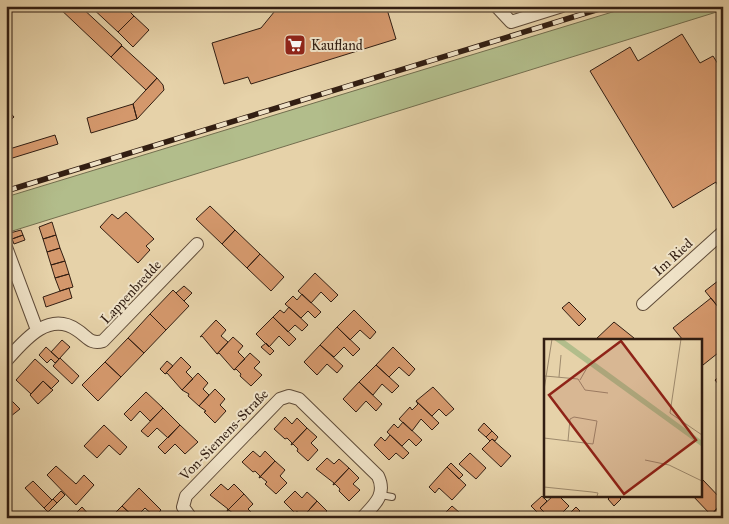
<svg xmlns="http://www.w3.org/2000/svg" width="729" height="524" font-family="'IM FELL Great Primer',serif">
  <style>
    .green { fill: #b2bd8b; stroke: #726e4e }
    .building { fill: #d4986c; stroke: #321e12 }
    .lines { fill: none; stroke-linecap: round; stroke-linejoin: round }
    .service-casing { stroke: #5f4b38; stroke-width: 8 }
    .minor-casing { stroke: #5f4b38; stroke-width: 14 }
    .service { stroke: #efe2c7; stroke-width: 6 }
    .minor { stroke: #efe2c7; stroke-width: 12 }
    .rail-casing { stroke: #321e12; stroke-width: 5.5 }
    .rail { stroke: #efe2c7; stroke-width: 4; stroke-dasharray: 11; stroke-linecap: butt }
    .labels { text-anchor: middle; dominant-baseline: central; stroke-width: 4; stroke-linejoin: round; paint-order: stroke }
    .poi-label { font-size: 14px; fill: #321e12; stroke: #efe2c7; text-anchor: start }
    .street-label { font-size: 14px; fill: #321e12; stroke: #efe2c7 }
    .inset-road { fill: none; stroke: #9e8a6d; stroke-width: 1 }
    .view { fill: #8f2418; fill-opacity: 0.15; stroke: #8f2418; stroke-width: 2.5 }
    .inset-edge { fill: none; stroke: #321e12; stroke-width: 2.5 }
  </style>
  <rect width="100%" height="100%" fill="#e6d2a9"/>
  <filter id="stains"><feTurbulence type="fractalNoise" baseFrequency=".004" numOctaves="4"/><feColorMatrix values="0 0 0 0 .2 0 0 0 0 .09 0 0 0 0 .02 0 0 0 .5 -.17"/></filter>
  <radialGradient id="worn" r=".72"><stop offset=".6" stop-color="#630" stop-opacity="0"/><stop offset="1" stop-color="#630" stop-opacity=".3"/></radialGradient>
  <path class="green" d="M 632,6 L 723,6 L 723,10 L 6,233 L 6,197 Z"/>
  <path class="building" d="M 57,6 L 80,6 L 122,45 L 111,57 Z
    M 90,6 L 124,6 L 134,16 L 118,32 Z
    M 386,6 L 396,39 L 251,84 L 248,77 L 224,84 L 212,43 L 261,28 L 279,6 Z
    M 134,16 L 149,30 L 133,47 L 118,32 Z
    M 682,34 L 700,63 L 713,56 L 723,72 L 723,184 L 718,186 L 716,182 L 673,208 L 590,71 L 630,47 L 638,61 Z
    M 122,46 L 157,78 L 146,90 L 111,57 Z
    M 157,78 L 163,85 L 164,90 L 137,119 L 133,104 Z
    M 133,104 L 137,119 L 91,133 L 87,118 Z
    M 6,108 L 14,117 L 6,124 Z
    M 55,135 L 58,144 L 6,160 L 6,150 Z
    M 210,206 L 235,230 L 222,244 L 196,219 Z
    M 126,212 L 154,239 L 146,246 L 150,250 L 138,263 L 100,227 L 112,214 L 118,219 Z
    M 52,222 L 56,235 L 43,239 L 39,227 Z
    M 21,230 L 23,235 L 12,239 L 10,233 Z
    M 235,230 L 260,254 L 247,268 L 222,244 Z
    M 23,235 L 25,240 L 14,244 L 12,239 Z
    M 56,235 L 60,248 L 47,252 L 43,239 Z
    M 60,248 L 65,261 L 51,265 L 47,252 Z
    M 260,254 L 284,277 L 271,291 L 247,268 Z
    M 65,261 L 69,274 L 55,278 L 51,265 Z
    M 315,273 L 338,295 L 331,302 L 321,292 L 311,303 L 298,291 Z
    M 69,274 L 73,287 L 60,291 L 55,278 Z
    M 723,277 L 723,313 L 705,291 Z
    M 184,286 L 192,293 L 184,301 L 176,293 Z
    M 69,288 L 72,298 L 46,307 L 43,297 Z
    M 173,290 L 189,306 L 166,330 L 150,314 Z
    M 302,294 L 321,312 L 315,318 L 308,311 L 301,318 L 285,304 L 293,296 L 297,300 Z
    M 711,298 L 723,313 L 723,349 L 703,365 L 700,361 L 700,340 L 683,340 L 673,328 Z
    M 569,302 L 586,319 L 579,326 L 562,308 Z
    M 289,307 L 308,325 L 302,331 L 295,325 L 288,332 L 273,317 L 280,310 L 284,313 Z
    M 354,310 L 376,332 L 370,339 L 360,330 L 350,340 L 337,327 Z
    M 150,314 L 166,330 L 144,353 L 128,338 Z
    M 273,317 L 296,339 L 289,346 L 279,336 L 269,347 L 256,334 Z
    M 216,320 L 226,330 L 221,336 L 228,342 L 217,354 L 202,336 L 200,337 Z
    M 614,322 L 634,338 L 632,340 L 595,340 Z
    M 337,327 L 360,349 L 353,356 L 344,347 L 334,357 L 320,345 Z
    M 233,337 L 243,346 L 238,352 L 245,359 L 234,370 L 219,353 L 217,354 Z
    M 128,338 L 144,353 L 121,377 L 105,362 Z
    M 62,340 L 70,347 L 59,359 L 51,352 Z
    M 266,343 L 274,351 L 270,355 L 261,347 Z
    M 320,345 L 343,366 L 337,373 L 327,364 L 317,375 L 304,362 Z
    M 46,347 L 59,359 L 55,363 L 51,359 L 47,363 L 39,355 Z
    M 393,347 L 415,369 L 409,376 L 399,367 L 389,377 L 376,365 Z
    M 250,353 L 260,362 L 254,368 L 262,375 L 251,386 L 240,376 L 241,374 L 236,369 L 234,370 Z
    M 181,357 L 191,367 L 186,372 L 193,379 L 182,390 L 167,373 L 165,374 Z
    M 60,358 L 79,376 L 72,384 L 53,366 Z
    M 35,359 L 59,381 L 51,389 L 43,381 L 31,394 L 16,380 Z
    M 167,361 L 173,366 L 165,374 L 160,369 Z
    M 105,362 L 121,377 L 98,401 L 82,385 Z
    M 376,365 L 399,386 L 392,393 L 382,384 L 373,395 L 359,382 Z
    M 198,373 L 208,383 L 203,389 L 209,395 L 199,406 L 188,396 L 189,394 L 182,390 Z
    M 723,374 L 723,390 L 715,380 Z
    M 43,381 L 53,390 L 38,404 L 30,395 Z
    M 359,382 L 382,404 L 376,411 L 366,401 L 356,412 L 343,399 Z
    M 433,387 L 454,409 L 446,416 L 439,409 L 432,416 L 416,401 Z
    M 215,389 L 225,399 L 220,405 L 226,411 L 215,423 L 204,412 L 206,411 L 199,406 Z
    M 146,392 L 163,408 L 150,421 L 140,411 L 131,421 L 124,414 Z
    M 7,396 L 20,409 L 6,420 L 6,396 Z
    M 416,401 L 439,423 L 432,430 L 421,419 L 412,431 L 399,419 L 410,407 L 412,410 L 418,404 Z
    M 163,408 L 180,425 L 168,438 L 157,428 L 148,437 L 141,431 Z
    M 285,417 L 292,424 L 297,418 L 307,428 L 291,445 L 292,443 L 287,438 L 285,439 L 274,429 Z
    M 403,422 L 422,440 L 416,446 L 409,439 L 402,446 L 387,432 L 394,424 L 398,428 Z
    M 484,423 L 492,431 L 486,437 L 478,430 Z
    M 104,425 L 127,447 L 120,455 L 109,445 L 97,458 L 84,446 Z
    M 180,425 L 198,442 L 185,454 L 175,444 L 165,454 L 158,447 Z
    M 307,428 L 317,437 L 311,443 L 318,450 L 308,461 L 297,451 L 298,449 L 293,444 L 291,445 Z
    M 492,431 L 498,437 L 495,441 L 492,439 L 490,441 L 486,437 Z
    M 390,435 L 409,453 L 403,459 L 396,453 L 389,460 L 374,445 L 381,437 L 385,441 Z
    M 492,439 L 511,456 L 501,467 L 482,449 Z
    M 253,451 L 260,457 L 265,451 L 275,461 L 259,478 L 260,476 L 255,471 L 253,472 L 242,462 Z
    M 470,453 L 486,468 L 476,479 L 459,464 Z
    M 327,458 L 334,464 L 339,459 L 349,468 L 333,485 L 334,483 L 316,469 Z
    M 275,461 L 285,470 L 280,476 L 287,483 L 276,494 L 265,484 L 267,482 L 261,477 L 259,478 Z
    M 451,463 L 463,475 L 459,479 L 447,467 Z
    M 56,466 L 76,484 L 84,475 L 94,485 L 76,505 L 47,475 Z
    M 447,467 L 466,485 L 452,500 L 439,488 L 435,493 L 429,487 Z
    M 349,468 L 359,478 L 353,484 L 360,490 L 349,501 L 339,491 L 340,489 L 335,484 L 333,485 Z
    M 703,480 L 723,501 L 711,515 L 692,495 L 700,495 L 700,483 Z
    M 33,481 L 52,500 L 44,508 L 25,488 Z
    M 221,484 L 228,490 L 234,484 L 244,494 L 227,511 L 228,509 L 210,495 Z
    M 139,488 L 161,510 L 155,517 L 145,508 L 135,518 L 122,506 Z
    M 61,491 L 65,495 L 57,503 L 53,499 Z
    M 295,491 L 302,498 L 307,492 L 317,501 L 302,518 L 297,511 L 295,513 L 284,502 Z
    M 244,494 L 253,504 L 248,509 L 255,516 L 253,518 L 234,518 L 235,515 L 229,510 L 227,511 Z
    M 554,495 L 558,495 L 569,506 L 557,518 L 550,518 L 540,508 Z
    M 612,495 L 617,495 L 621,499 L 614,506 L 608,499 Z
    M 542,496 L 547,501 L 540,508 L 547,515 L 543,518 L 531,506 Z
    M 53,499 L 57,503 L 48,512 L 44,508 Z
    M 317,501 L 327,511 L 322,516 L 323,518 L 302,518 Z
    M 723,503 L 723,518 L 714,518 L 711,515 Z
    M 122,506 L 135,518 L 110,518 Z
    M 452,506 L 460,513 L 456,518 L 450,518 L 445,513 Z
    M 82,507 L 91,517 L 81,518 L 76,513 Z
    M 576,507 L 580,511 L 574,517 L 565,518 Z"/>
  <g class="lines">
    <g class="service-casing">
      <path id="service" d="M 381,495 L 392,497"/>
    </g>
    <g class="minor-casing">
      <path id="minor" d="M 496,6 L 511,22 L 562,6
        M 6,247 L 37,330
        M 643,304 L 723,232
        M 6,361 C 23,342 48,310 77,330 C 87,336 90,345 103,341 L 197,244
        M 191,518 L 183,507 L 186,496 L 280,399 L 289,396 L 299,399 L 378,476 C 387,495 374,505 362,518"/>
    </g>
    <use href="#service" class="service"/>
    <use href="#minor" class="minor"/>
    <g class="rail-casing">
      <path id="rail" d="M 6,191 L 609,6"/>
    </g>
    <use href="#rail" class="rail"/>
  </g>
  <defs>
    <g id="supermarket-square" transform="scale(1.125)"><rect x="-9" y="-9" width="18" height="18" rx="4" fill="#8f2418" stroke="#efe2c7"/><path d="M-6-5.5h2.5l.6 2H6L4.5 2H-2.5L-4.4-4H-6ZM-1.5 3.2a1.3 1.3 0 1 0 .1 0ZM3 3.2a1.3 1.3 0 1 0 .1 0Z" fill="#fff"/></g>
  </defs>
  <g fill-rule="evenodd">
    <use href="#supermarket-square" x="295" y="45"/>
  </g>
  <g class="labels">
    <g class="poi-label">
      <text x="311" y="45">Kaufland</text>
    </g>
    <g class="street-label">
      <text transform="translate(673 257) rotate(-42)">Im Ried</text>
      <text transform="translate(131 292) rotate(-47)">Lappenbredde</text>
      <text transform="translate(224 435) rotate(-46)">Von-Siemens-Straße</text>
    </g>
  </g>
  <g transform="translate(544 339)">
    <rect width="158" height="158" fill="#e6d2a9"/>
    <path d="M 9,0 L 19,0 L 157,101 L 157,107 Z" fill="#b2bd8b"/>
    <path class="inset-road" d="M 137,0 L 126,74 L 158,96M 1,37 L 34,40 L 41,51 L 64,54M 15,38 L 17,16M 36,41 L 44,27M 0,51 L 8,0M 0,99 L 49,105M 24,102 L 26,80 L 30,78 L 53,82 L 49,105M 101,121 L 125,126 L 158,142M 0,148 L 48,153 L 54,154 L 53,157"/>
    <path class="view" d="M 77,2 L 152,101 L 80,155 L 5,56 Z"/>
    <rect width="158" height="158" class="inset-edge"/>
  </g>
  <rect width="729" height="524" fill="none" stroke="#e6d2a9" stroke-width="25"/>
  <rect x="8" y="8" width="714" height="509" fill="none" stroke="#321e12" stroke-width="2.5"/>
  <rect x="12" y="12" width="704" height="499" fill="none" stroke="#321e12"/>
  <rect width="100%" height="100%" filter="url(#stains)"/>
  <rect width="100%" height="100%" fill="url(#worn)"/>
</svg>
